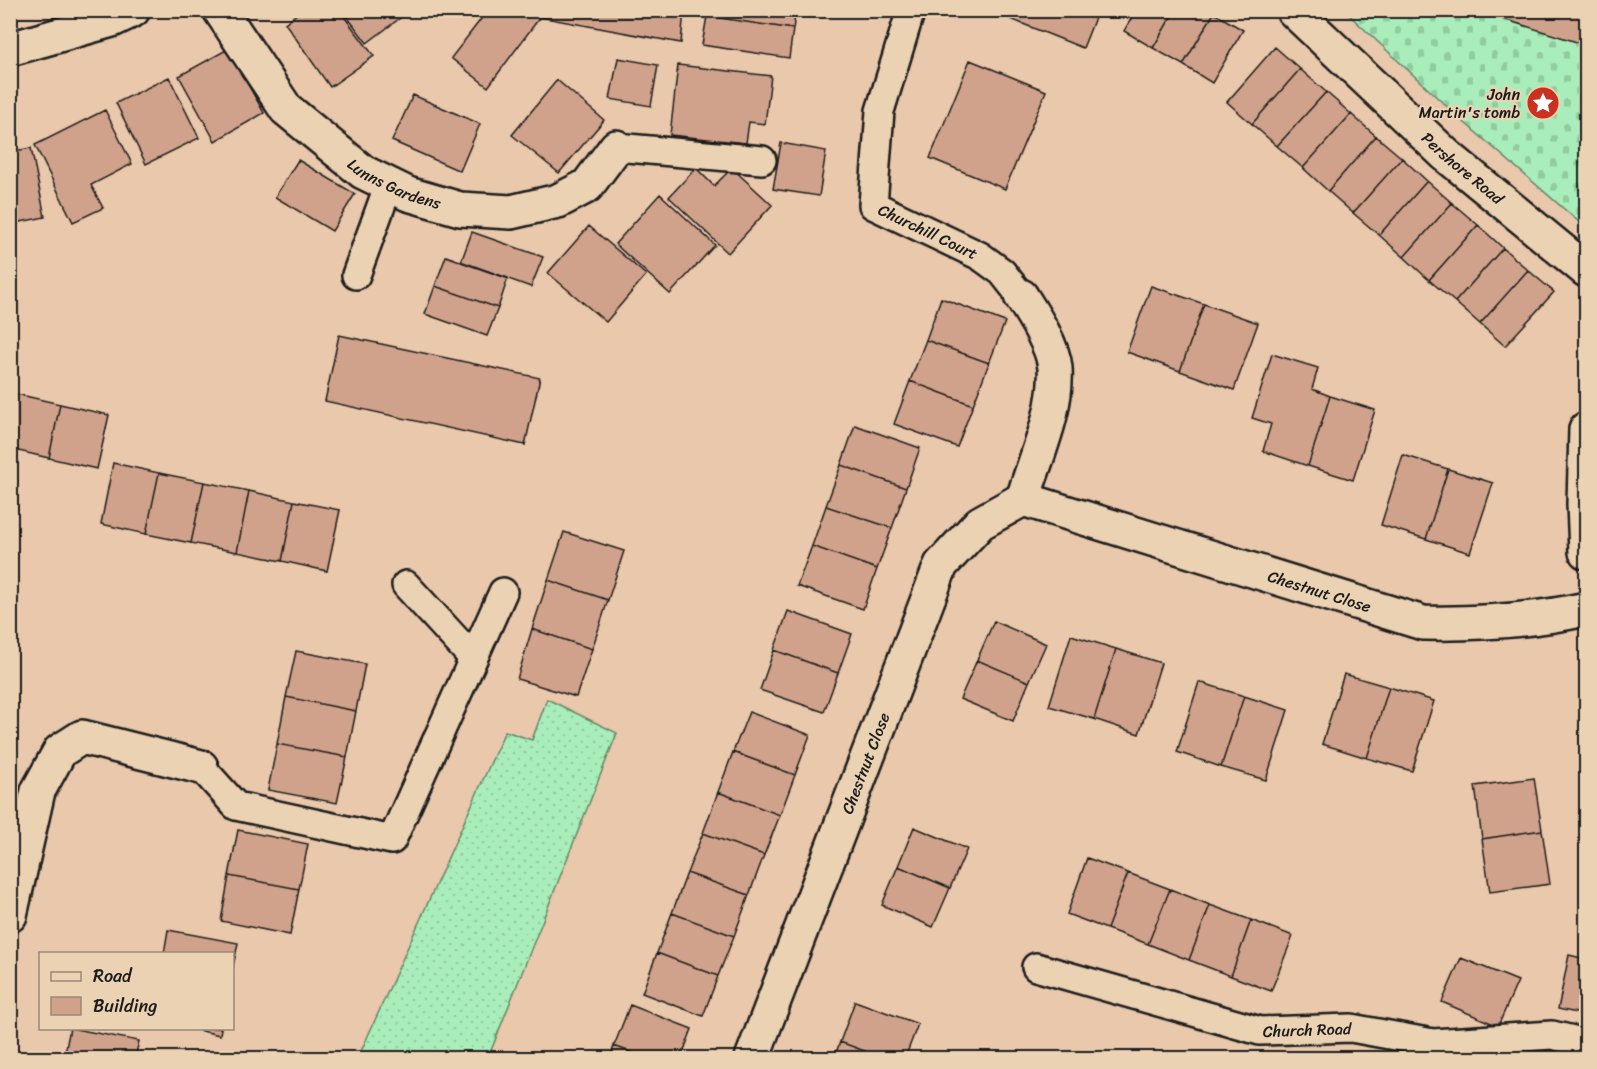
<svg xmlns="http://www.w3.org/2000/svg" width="1597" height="1069" font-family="Sriracha,sans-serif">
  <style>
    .grass { fill: url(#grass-dots); stroke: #62856b; stroke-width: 1.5 }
    .cemetery { fill: url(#cemetery-stones); stroke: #62856b; stroke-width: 1.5 }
    .building { fill: #d1a28b; stroke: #1c1c1c; stroke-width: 1.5 }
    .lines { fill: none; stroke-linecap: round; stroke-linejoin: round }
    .lane-casing { stroke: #1c1c1c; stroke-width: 32 }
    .street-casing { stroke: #1c1c1c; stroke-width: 38 }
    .secondary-casing { stroke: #1c1c1c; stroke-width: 38 }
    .lane { stroke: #ebd2b3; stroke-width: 27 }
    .street { stroke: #ebd2b3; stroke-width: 33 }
    .secondary { stroke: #ebd2b3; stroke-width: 33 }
    .labels { text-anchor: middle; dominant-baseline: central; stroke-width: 4.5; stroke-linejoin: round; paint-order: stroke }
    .poi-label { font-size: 16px; fill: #1c1c1c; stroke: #ebd2b3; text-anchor: end }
    .street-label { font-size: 16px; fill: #1c1c1c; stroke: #ebd2b3 }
  </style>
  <defs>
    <pattern id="grass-dots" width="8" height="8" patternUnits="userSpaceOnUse" patternTransform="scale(1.5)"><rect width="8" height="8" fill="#a9eeba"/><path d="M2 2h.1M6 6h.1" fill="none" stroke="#91cc9f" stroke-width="1.8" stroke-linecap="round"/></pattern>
    <pattern id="cemetery-stones" width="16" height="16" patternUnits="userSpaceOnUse" patternTransform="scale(1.5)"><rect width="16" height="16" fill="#a9eeba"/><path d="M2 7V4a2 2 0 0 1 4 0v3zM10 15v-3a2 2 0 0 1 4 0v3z" fill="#91cc9f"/></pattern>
  </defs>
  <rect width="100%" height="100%" fill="#e9c8ab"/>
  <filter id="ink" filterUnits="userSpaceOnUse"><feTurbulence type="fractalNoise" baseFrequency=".0167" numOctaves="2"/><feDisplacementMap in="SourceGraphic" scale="12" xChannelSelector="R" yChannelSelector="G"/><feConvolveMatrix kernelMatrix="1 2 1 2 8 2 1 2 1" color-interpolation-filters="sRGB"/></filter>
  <g filter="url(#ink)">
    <path class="grass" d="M 547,699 L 617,733 L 488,1058 L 358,1058 L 505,731 L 532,740 Z"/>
    <path class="cemetery" d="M 1345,11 L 1586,11 L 1586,228 L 1457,116 Z"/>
    <path class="building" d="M 302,10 L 339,10 L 374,56 L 330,87 L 285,23 Z
      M 342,10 L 407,10 L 408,12 L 367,43 Z
      M 488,10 L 684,10 L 681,43 L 540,17 L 488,87 L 451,58 Z
      M 708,10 L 796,10 L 793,29 L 707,16 Z
      M 988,10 L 1098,10 L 1083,48 Z
      M 1136,10 L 1175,10 L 1153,48 L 1124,31 Z
      M 1175,10 L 1214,13 L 1183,65 L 1153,48 Z
      M 1503,10 L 1586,10 L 1586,45 L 1500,18 Z
      M 1214,13 L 1243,30 L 1212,83 L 1183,65 Z
      M 707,16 L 793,29 L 789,58 L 702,45 Z
      M 1275,47 L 1300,69 L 1252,124 L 1227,102 Z
      M 228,49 L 264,113 L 215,141 L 179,76 Z
      M 618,58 L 658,65 L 651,106 L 610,99 Z
      M 970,60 L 1046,91 L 1005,189 L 930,158 Z
      M 678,65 L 771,76 L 765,124 L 749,122 L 746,143 L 670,135 Z
      M 1300,69 L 1326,92 L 1277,146 L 1252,124 Z
      M 169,77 L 199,138 L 146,164 L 116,103 Z
      M 557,80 L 604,120 L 559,173 L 512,135 Z
      M 1326,92 L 1351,114 L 1303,168 L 1277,146 Z
      M 413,95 L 480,124 L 460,171 L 392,141 Z
      M 105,110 L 132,164 L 91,185 L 103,208 L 73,222 L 35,145 Z
      M 1351,114 L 1376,136 L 1328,191 L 1303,168 Z
      M 1376,136 L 1402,158 L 1353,213 L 1328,191 Z
      M 781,143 L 826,151 L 819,196 L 773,189 Z
      M 31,148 L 45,217 L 10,224 L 10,152 Z
      M 1402,158 L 1427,181 L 1379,235 L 1353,213 Z
      M 298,160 L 355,194 L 332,231 L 275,197 Z
      M 696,168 L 714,186 L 732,168 L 772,205 L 728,253 L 669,197 Z
      M 1427,181 L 1452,203 L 1404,257 L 1379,235 Z
      M 660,194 L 715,245 L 670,294 L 615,244 Z
      M 1452,203 L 1478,225 L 1429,280 L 1404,257 Z
      M 1478,225 L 1503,248 L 1455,302 L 1429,280 Z
      M 589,226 L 646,275 L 606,322 L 548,273 Z
      M 472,232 L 543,257 L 531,287 L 461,262 Z
      M 1503,248 L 1528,270 L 1480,324 L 1455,302 Z
      M 446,256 L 508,278 L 498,308 L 435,286 Z
      M 1528,270 L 1554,292 L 1505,346 L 1480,324 Z
      M 435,286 L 498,308 L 487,336 L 425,314 Z
      M 1151,286 L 1204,304 L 1180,371 L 1127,352 Z
      M 941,298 L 1005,322 L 989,363 L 926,340 Z
      M 1204,304 L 1258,323 L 1234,390 L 1180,371 Z
      M 339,335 L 540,378 L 525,445 L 325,401 Z
      M 926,340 L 989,363 L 973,405 L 910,381 Z
      M 1272,354 L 1318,368 L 1312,389 L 1330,396 L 1308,466 L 1263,451 L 1271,424 L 1252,418 Z
      M 910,381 L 973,405 L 957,447 L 894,424 Z
      M 12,393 L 60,404 L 49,458 L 10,449 Z
      M 1330,396 L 1375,410 L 1353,480 L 1308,466 Z
      M 60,404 L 109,415 L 97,469 L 49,458 Z
      M 855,425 L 920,448 L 906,488 L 841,465 Z
      M 1403,455 L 1448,469 L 1426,539 L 1381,525 Z
      M 113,463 L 159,473 L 146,534 L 101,524 Z
      M 841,465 L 906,488 L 892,528 L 826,506 Z
      M 1448,469 L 1493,483 L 1470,553 L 1426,539 Z
      M 159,473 L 204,482 L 191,543 L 146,534 Z
      M 204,482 L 249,491 L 237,552 L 191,543 Z
      M 249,491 L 294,501 L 282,561 L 237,552 Z
      M 294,501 L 340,510 L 327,571 L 282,561 Z
      M 826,506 L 892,528 L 877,569 L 812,546 Z
      M 564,532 L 624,551 L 608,600 L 548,580 Z
      M 812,546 L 877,569 L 863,609 L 797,586 Z
      M 548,580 L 608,600 L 592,649 L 532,629 Z
      M 788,611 L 852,634 L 838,673 L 774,650 Z
      M 994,621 L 1046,644 L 1029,682 L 977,660 Z
      M 532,629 L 592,649 L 576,697 L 517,679 Z
      M 1071,635 L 1116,649 L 1094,719 L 1049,706 Z
      M 1116,649 L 1161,663 L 1139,734 L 1094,719 Z
      M 774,650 L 838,673 L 824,712 L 760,690 Z
      M 296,651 L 365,664 L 356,711 L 286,697 Z
      M 977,660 L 1029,682 L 1013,721 L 960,699 Z
      M 1344,674 L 1389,687 L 1367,758 L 1322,744 Z
      M 1199,682 L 1244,696 L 1221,767 L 1177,752 Z
      M 1389,687 L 1434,701 L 1412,771 L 1367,758 Z
      M 1244,696 L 1288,710 L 1266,780 L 1221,767 Z
      M 286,697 L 356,711 L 347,757 L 277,744 Z
      M 749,712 L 810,735 L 795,775 L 733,752 Z
      M 277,744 L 347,757 L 337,803 L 268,790 Z
      M 733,752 L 795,775 L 780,815 L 718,792 Z
      M 1534,778 L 1542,830 L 1482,839 L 1475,786 Z
      M 718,792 L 780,815 L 764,855 L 703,833 Z
      M 914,827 L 967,849 L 950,888 L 898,866 Z
      M 238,830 L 308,844 L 299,889 L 229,876 Z
      M 1542,830 L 1550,884 L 1490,892 L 1482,839 Z
      M 703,833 L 764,855 L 749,895 L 687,873 Z
      M 1087,858 L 1128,873 L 1107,929 L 1067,914 Z
      M 898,866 L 950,888 L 933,927 L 882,905 Z
      M 687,873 L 749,895 L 734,936 L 672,913 Z
      M 1128,873 L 1170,889 L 1148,944 L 1107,929 Z
      M 229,876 L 299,889 L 290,935 L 221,921 Z
      M 1170,889 L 1210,905 L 1189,960 L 1148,944 Z
      M 1210,905 L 1251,920 L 1231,976 L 1189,960 Z
      M 672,913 L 734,936 L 718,976 L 657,953 Z
      M 1251,920 L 1293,936 L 1271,991 L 1231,976 Z
      M 168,930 L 238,943 L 232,971 L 232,954 L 164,954 Z
      M 657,953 L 718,976 L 703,1016 L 642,993 Z
      M 1569,955 L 1586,959 L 1586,1015 L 1558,1009 Z
      M 1461,958 L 1518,981 L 1498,1026 L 1442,1002 Z
      M 855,1001 L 918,1024 L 905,1058 L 884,1058 L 840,1042 Z
      M 630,1005 L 692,1029 L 681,1058 L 647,1058 L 614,1046 Z
      M 70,1028 L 139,1041 L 135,1058 L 64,1058 Z
      M 188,1028 L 221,1028 L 220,1035 Z
      M 840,1042 L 884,1058 L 834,1058 Z
      M 614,1046 L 647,1058 L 610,1058 Z
      M 1539,1046 L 1540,1058 L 1479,1058 L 1479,1054 Z"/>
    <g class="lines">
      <g class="lane-casing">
        <g id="lane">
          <path id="s1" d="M 911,10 L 880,111 L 873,205 L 980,256 L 1002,272 L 1021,296"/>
          <path d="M 616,147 L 762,160"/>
          <path d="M 356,275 L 389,184"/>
          <path d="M 406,585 L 473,658"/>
          <path d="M 201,767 L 236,806 L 392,840 L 503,592"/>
          <path id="s2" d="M 1036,967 L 1260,1031 L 1351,1028 L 1433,1043 L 1552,1035 L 1586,1043"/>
        </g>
      </g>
      <g class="street-casing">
        <g id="street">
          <path id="s3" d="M 220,10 L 286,109 L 363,172 L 408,194 L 460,209 L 511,212 L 558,201 L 587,186 L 616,147"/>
          <path d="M 10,49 L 112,20 L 133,10"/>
          <path d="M 1021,296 C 1033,315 1053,345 1055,368 C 1058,411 1035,459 1023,499"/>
          <path d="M 1586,429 L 1584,504 L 1586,552"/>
          <path d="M 10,915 L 38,791 L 60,751 L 82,737 L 201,767"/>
          <path id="s4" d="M 752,1058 L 941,565 L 980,523 L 1023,499 L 1423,623 C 1479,624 1532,621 1586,609"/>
        </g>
      </g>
      <g class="secondary-casing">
        <g id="secondary">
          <path id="s5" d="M 1293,10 L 1446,155 L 1586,270"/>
        </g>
      </g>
      <use href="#lane" class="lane"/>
      <use href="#street" class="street"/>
      <use href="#secondary" class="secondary"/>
    </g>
  </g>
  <defs>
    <g id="sight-disc" transform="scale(1.725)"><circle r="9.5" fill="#c8321e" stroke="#ebd2b3"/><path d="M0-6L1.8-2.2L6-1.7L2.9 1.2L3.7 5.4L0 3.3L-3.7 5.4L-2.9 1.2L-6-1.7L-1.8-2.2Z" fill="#fff"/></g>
  </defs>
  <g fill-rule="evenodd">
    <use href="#sight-disc" x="1543" y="103"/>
  </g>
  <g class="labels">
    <g class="poi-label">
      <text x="1520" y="94">John<tspan x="1520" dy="18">Martin's tomb</tspan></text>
    </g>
    <g class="street-label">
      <text stroke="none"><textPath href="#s5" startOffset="232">Pershore Road</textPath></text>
      <text stroke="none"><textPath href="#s3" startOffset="252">Lunns Gardens</textPath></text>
      <text stroke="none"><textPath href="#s1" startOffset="261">Churchill Court</textPath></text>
      <text stroke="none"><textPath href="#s4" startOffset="945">Chestnut Close</textPath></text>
      <text stroke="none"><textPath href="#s4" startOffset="316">Chestnut Close</textPath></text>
      <text stroke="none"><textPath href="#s2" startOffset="280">Church Road</textPath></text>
    </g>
  </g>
  <rect width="1597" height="1069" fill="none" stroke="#ebd2b3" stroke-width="36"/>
  <rect x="18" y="18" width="1561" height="1033" fill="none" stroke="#1c1c1c" stroke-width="2" filter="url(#ink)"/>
  <rect x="39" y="952" width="195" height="78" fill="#ebd2b3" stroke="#988977" stroke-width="1.5"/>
  <rect x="51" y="972" width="30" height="9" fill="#ebd2b3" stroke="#988977" stroke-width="1.5"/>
  <text x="93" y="982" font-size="18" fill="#1c1c1c">Road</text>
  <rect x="51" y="997" width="30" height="18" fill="#d1a28b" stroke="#988977" stroke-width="1.5"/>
  <text x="93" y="1012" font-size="18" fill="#1c1c1c">Building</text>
</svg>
